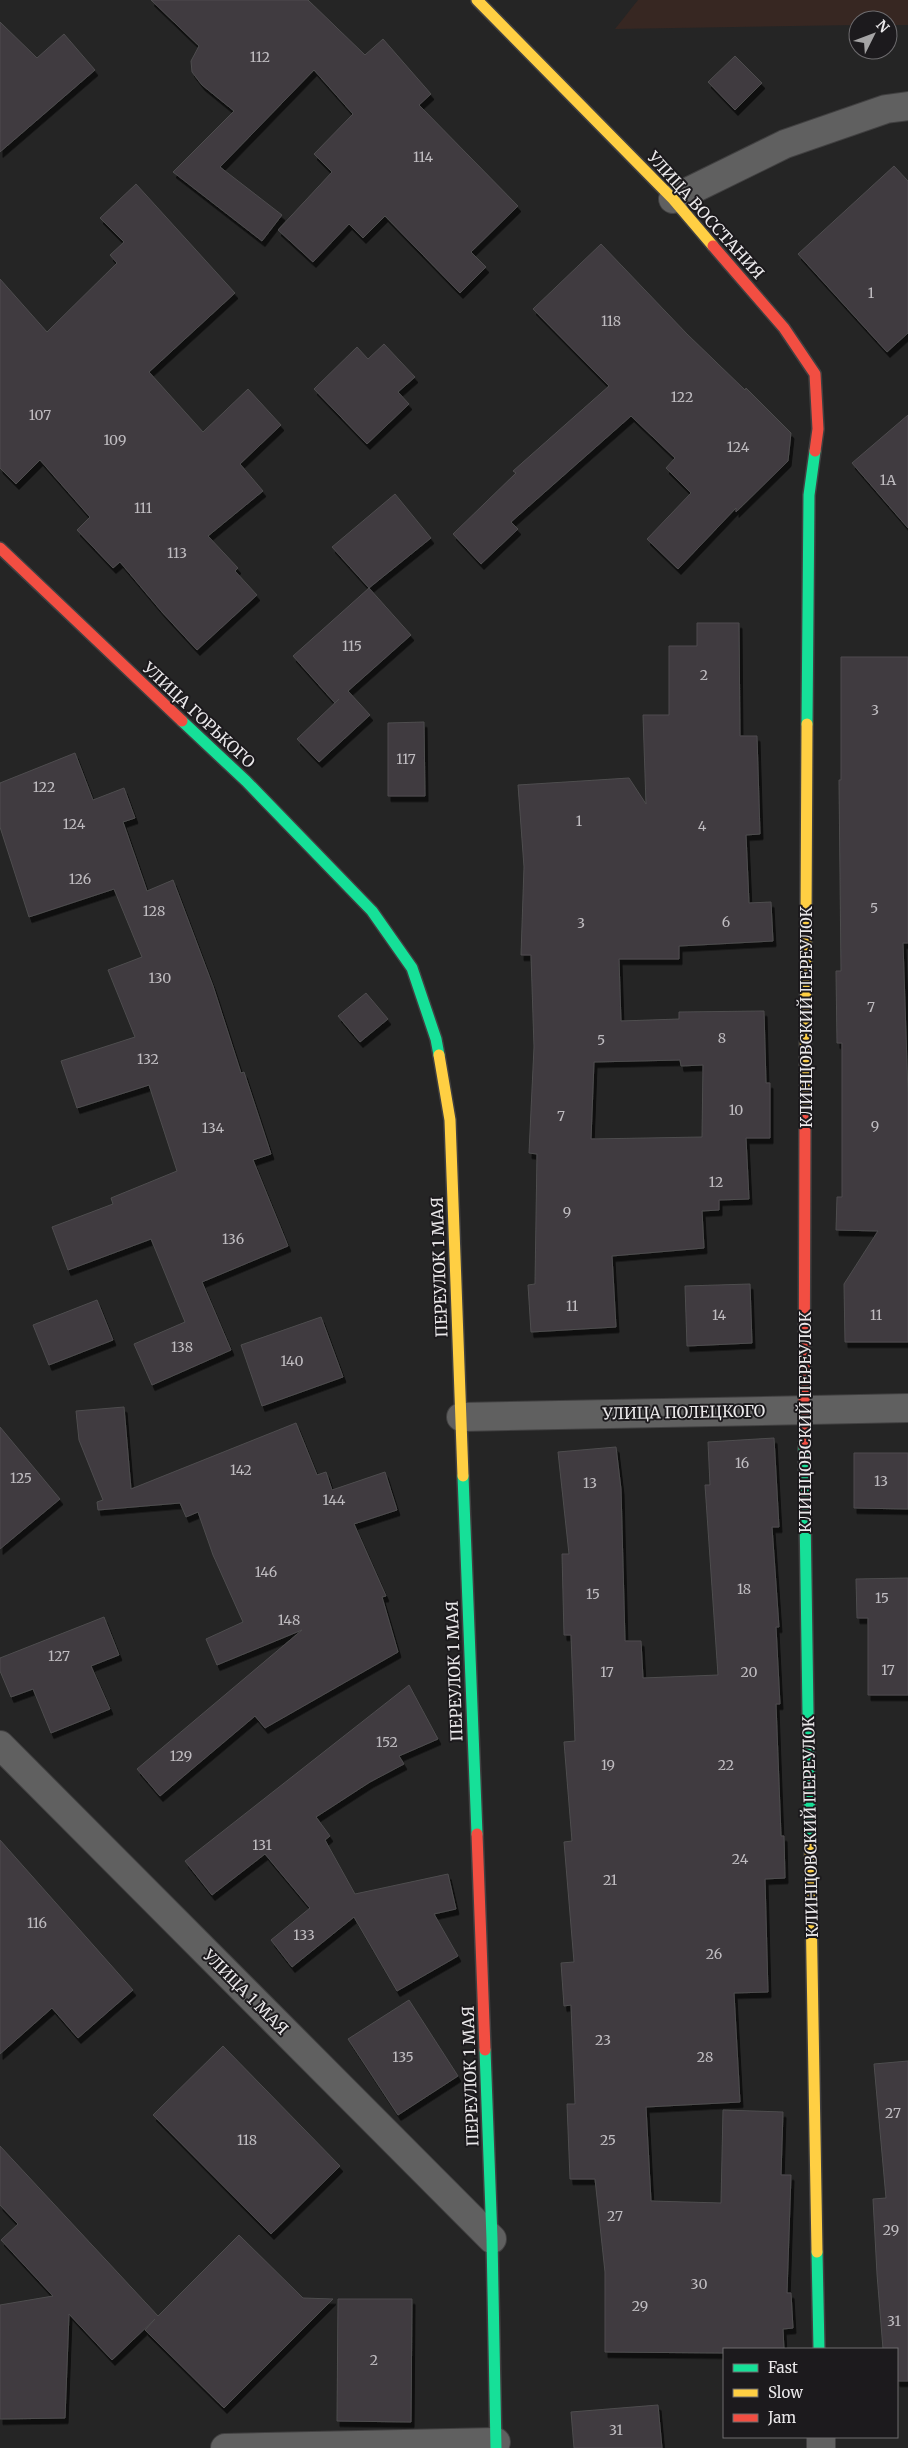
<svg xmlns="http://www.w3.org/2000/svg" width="908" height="2448" font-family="Merriweather,serif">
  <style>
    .education { fill: #372722 }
    .building { fill: #3f3a40; stroke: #4e4d4e; fill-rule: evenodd; filter: url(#shadow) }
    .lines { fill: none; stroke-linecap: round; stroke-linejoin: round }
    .street-casing { stroke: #414041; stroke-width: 30 }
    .fast-casing { stroke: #414041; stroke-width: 14 }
    .slow-casing { stroke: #414041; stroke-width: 14 }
    .jam-casing { stroke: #414041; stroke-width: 14 }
    .street { stroke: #606060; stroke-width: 28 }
    .fast { stroke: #16e098; stroke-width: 11 }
    .slow { stroke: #ffcf43; stroke-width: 11 }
    .jam { stroke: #f24e42; stroke-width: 11 }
    .labels { text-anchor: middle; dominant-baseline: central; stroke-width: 4; stroke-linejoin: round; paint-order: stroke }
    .number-label { font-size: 14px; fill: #bfbcc0 }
    .street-label { font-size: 16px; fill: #eae8ea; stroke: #1c1a1d }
  </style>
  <defs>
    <filter id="shadow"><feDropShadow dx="3" dy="5.5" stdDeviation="0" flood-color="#0009"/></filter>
  </defs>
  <rect width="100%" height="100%" fill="#252525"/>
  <path class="education" d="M 638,0 L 908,0 L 908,25 L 888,25 L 888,20 L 858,20 L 858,25 L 615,29 Z"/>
  <path class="building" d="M 151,0 L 308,0 L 365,55 L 383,39 L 431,94 L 419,105 L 518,206 L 471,252 L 486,267 L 460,293 L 385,216 L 363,238 L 349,224 L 313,262 L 278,230 L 332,172 L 314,154 L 353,114 L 314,70 L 220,167 L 282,215 L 262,241 L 173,172 L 234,111 L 202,85 L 192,72 L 191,61 L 199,46 Z
    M 0,22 L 37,58 L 64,34 L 95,70 L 0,152 Z
    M 735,56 L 762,83 L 735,110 L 708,82 Z
    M 894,166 L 908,181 L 908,333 L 887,352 L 798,254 Z
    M 136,184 L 235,293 L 149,372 L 203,432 L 248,389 L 281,425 L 240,464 L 263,491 L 208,536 L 238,568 L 235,571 L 257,595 L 197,650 L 162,612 L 120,562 L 113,568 L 77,530 L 90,517 L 40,460 L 16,484 L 0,468 L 0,279 L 47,332 L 117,263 L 110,255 L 124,242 L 100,218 Z
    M 601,244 L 687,334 L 745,390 L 746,388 L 791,433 L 788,461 L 736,512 L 736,508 L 678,569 L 647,539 L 691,493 L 666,468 L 675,458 L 631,416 L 511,522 L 518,529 L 481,564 L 453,534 L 516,473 L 513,471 L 609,386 L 533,309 Z
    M 384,344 L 415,377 L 398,392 L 409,404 L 367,444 L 314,389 L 357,347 L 368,359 Z
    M 908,415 L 908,528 L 852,463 Z
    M 395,494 L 431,538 L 369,588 L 332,547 Z
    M 369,588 L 411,635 L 348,691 L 370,715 L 319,762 L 297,739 L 339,699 L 335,703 L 293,656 Z
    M 697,623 L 739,623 L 740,736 L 757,736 L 760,834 L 746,835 L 749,903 L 771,902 L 773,941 L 679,946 L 679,959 L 619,959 L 621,1021 L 679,1019 L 679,1012 L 764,1011 L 766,1083 L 770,1083 L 770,1138 L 746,1138 L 749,1199 L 719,1200 L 719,1210 L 702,1211 L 704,1248 L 612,1256 L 616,1327 L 531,1332 L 528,1285 L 535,1284 L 537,1154 L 529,1153 L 534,1047 L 531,955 L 521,955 L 524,867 L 518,785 L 629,778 L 646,804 L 643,715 L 669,715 L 669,646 L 697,646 ZM 680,1060 L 681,1066 L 703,1065 L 702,1137 L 591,1139 L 594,1062 Z
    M 841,657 L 908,657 L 908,943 L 903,943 L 908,1094 L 908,1342 L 845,1342 L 844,1284 L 878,1231 L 836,1230 L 837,1197 L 842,1197 L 842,1043 L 837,1043 L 836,971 L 841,971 L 839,780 L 841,780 Z
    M 424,722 L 425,796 L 388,796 L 388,723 Z
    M 75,753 L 93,800 L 124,788 L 135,818 L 123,822 L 147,891 L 173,880 L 213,986 L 241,1073 L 244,1072 L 271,1154 L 253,1160 L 288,1246 L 202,1282 L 231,1350 L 152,1385 L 134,1344 L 185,1322 L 151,1239 L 68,1270 L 52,1227 L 113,1204 L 111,1198 L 177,1171 L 149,1085 L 77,1108 L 61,1061 L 135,1037 L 108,970 L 142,957 L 114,889 L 29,917 L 0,827 L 0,783 Z
    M 366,993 L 388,1019 L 360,1042 L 338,1016 Z
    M 750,1284 L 752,1343 L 687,1346 L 685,1286 Z
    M 97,1300 L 113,1340 L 49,1365 L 33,1325 Z
    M 321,1317 L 343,1377 L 262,1406 L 241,1345 Z
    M 124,1407 L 131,1489 L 296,1423 L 317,1475 L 326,1472 L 332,1490 L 385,1472 L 397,1510 L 354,1524 L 386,1596 L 382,1597 L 398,1652 L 265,1728 L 255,1716 L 160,1796 L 137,1769 L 302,1630 L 217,1665 L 206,1639 L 243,1622 L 213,1555 L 198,1512 L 186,1517 L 180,1503 L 98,1510 L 97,1502 L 103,1500 L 79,1440 L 76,1411 Z
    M 0,1427 L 60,1499 L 0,1549 Z
    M 774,1438 L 779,1527 L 772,1527 L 779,1627 L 776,1627 L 780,1704 L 776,1704 L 781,1836 L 784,1836 L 785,1878 L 765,1879 L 768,1992 L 734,1993 L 740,2102 L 646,2107 L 651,2201 L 721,2203 L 723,2110 L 783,2112 L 781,2175 L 791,2175 L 787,2293 L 791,2293 L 793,2328 L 783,2329 L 784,2349 L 724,2349 L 724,2353 L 605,2352 L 605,2272 L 595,2179 L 570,2179 L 567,2104 L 575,2104 L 571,2005 L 564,2006 L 561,1963 L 574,1962 L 564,1842 L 572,1841 L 564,1742 L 575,1741 L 571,1635 L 564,1635 L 562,1554 L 569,1554 L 558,1452 L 616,1447 L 621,1489 L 625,1641 L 641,1641 L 643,1678 L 718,1675 L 705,1485 L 710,1485 L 708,1442 Z
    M 854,1453 L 908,1453 L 908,1509 L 854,1508 Z
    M 908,1578 L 908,1695 L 868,1695 L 868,1618 L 857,1618 L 856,1579 Z
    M 104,1617 L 119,1655 L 91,1666 L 110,1709 L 51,1733 L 33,1689 L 11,1697 L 0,1671 L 0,1658 Z
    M 409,1685 L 438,1739 L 399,1756 L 404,1764 L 370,1782 L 316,1817 L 330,1836 L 325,1840 L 355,1894 L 448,1874 L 456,1909 L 434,1914 L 458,1956 L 397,1991 L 354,1917 L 292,1967 L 271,1940 L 310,1908 L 265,1854 L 212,1895 L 185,1861 Z
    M 0,1840 L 133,1990 L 78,2038 L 52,2008 L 0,2054 Z
    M 409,2000 L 458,2076 L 398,2115 L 348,2039 Z
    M 223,2046 L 340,2166 L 271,2234 L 153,2115 Z
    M 908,2061 L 908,2381 L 897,2381 L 897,2349 L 883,2349 L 877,2274 L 873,2199 L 886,2198 L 874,2064 Z
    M 0,2146 L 158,2316 L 239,2235 L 303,2298 L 333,2299 L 224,2408 L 145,2330 L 155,2319 L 112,2360 L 69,2314 L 65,2418 L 0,2419 L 0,2305 L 53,2296 L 1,2240 L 18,2224 L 0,2205 Z
    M 338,2299 L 412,2299 L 411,2422 L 337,2421 Z
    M 658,2405 L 662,2448 L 574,2448 L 571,2412 Z"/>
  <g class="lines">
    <g class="street-casing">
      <path id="street" d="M 673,199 L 785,144 L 886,109 L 908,106
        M 461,1417 L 908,1408
        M 0,1745 L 492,2239
        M 821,2437 L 821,2448
        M 225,2448 L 496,2442"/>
    </g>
    <g class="fast-casing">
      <path id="fast" d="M 182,721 L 246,781 L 372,911 L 412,968 L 436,1039 L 439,1055
        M 807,724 L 809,495 L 815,451
        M 804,1446 L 810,1846
        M 463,1476 L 477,1834
        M 485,2050 L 492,2239 L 496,2448
        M 817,2252 L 819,2349"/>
    </g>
    <g class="slow-casing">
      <path id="slow" d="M 477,0 L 673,199 L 713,246
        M 439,1055 L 450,1120 L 463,1476
        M 805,1119 L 807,724
        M 810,1846 L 817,2252"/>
    </g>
    <g class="jam-casing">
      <path id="jam" d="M 713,246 L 784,328 L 815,374 L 818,429 L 815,451
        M 0,548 L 182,721
        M 804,1446 L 805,1119
        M 477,1834 L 485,2050"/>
    </g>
    <use href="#street" class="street"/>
    <use href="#fast" class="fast"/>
    <use href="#slow" class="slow"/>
    <use href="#jam" class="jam"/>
  </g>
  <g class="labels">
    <g class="number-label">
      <text x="260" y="57">112</text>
      <text x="423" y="157">114</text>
      <text x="871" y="293">1</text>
      <text x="611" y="321">118</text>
      <text x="682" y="397">122</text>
      <text x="40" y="415">107</text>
      <text x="115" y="440">109</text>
      <text x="738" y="447">124</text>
      <text x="888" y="480">1А</text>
      <text x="143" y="508">111</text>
      <text x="177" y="553">113</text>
      <text x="352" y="646">115</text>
      <text x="704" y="675">2</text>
      <text x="875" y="710">3</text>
      <text x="406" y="759">117</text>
      <text x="44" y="787">122</text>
      <text x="579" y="821">1</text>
      <text x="74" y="824">124</text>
      <text x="702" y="826">4</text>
      <text x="80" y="879">126</text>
      <text x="874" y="908">5</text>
      <text x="154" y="911">128</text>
      <text x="726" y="922">6</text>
      <text x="581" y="923">3</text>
      <text x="160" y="978">130</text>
      <text x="871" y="1007">7</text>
      <text x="722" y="1038">8</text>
      <text x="601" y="1040">5</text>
      <text x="148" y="1059">132</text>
      <text x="736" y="1110">10</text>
      <text x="561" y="1116">7</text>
      <text x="875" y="1126">9</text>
      <text x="213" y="1128">134</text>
      <text x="716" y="1182">12</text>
      <text x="567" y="1212">9</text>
      <text x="233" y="1239">136</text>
      <text x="572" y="1306">11</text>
      <text x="719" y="1315">14</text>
      <text x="876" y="1315">11</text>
      <text x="182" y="1347">138</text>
      <text x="292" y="1361">140</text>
      <text x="742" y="1463">16</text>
      <text x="241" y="1470">142</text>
      <text x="21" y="1478">125</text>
      <text x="881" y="1481">13</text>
      <text x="590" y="1483">13</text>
      <text x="334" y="1500">144</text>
      <text x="266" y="1572">146</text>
      <text x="744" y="1589">18</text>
      <text x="593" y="1594">15</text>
      <text x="882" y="1598">15</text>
      <text x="289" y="1620">148</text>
      <text x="59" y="1656">127</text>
      <text x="888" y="1670">17</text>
      <text x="607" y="1672">17</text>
      <text x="749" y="1672">20</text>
      <text x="387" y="1742">152</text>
      <text x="181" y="1756">129</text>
      <text x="608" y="1765">19</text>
      <text x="726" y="1765">22</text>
      <text x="262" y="1845">131</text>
      <text x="740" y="1859">24</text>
      <text x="610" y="1880">21</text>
      <text x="37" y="1923">116</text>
      <text x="304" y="1935">133</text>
      <text x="714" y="1954">26</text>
      <text x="603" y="2040">23</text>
      <text x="403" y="2057">135</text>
      <text x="705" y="2057">28</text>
      <text x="893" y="2113">27</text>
      <text x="247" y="2140">118</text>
      <text x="608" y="2140">25</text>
      <text x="615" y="2216">27</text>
      <text x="891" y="2230">29</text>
      <text x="699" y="2284">30</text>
      <text x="640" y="2306">29</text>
      <text x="894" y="2321">31</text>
      <text x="374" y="2360">2</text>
      <text x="616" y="2430">31</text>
    </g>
    <g class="street-label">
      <text transform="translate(706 215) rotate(48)">УЛИЦА ВОССТАНИЯ</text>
      <text transform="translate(199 715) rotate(43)">УЛИЦА ГОРЬКОГО</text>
      <text transform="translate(806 1017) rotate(-90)">КЛИНЦОВСКИЙ ПЕРЕУЛОК</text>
      <text transform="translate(439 1267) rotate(-92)">ПЕРЕУЛОК 1 МАЯ</text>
      <text transform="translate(684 1412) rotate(-1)">УЛИЦА ПОЛЕЦКОГО</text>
      <text transform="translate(805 1422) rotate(-90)">КЛИНЦОВСКИЙ ПЕРЕУЛОК</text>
      <text transform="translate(454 1671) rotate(-92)">ПЕРЕУЛОК 1 МАЯ</text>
      <text transform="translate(810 1827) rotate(-91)">КЛИНЦОВСКИЙ ПЕРЕУЛОК</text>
      <text transform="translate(246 1992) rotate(45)">УЛИЦА 1 МАЯ</text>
      <text transform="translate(470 2076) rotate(-92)">ПЕРЕУЛОК 1 МАЯ</text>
    </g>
  </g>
  <rect x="723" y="2348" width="175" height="90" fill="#1c1a1d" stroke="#6e6c6f"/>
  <rect x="733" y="2364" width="25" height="8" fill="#16e098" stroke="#6e6c6f"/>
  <text x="768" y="2373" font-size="15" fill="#eae8ea">Fast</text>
  <rect x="733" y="2389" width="25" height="8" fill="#ffcf43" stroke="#6e6c6f"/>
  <text x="768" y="2398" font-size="15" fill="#eae8ea">Slow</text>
  <rect x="733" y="2414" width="25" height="8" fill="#f24e42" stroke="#6e6c6f"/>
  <text x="768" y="2423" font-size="15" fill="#eae8ea">Jam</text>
  <g transform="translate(873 35) rotate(48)"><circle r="24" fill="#1c1a1d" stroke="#6e6c6f"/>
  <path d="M0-4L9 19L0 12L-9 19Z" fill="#a5a4a5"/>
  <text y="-8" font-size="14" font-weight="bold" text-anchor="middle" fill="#eae8ea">N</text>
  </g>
</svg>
